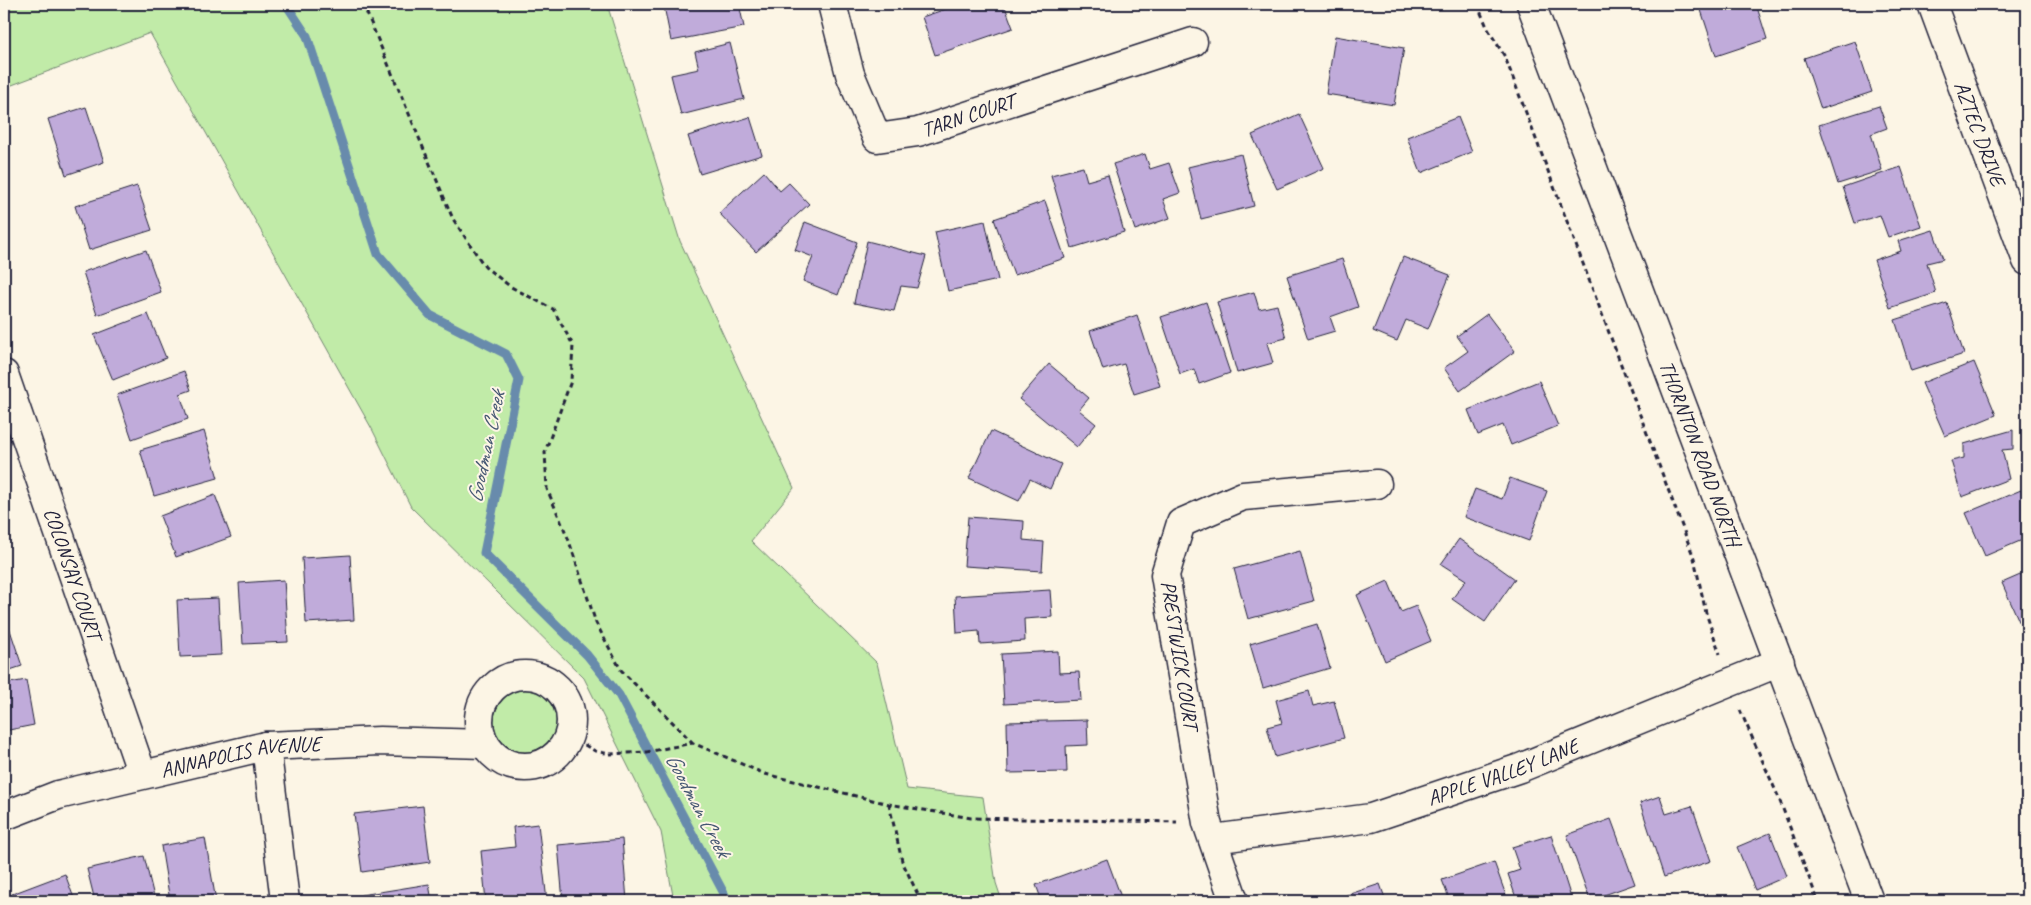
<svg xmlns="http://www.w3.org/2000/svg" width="2031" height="905" font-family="Caveat,sans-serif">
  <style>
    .green { fill: #c1eba8; stroke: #728672 }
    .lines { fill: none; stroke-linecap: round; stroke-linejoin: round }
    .stream { stroke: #688bac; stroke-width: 9 }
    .building { fill: #c0abda; stroke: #22223b }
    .minor-casing { stroke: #22223b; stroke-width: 31 }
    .major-casing { stroke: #22223b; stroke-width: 31 }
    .path { stroke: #22223b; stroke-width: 3; stroke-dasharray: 5 4; stroke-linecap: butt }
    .minor { stroke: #fcf5e5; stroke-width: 28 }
    .major { stroke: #fcf5e5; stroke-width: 28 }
    .labels { text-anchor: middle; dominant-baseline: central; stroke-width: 4; stroke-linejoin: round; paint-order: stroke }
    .street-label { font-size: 21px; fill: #22223b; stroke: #fcf5e5 }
    .water-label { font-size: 22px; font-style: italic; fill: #455773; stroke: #fcf5e5 }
  </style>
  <rect width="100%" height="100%" fill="#fcf5e5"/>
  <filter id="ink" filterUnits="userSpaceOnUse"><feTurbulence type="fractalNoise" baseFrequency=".02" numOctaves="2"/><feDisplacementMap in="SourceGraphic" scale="10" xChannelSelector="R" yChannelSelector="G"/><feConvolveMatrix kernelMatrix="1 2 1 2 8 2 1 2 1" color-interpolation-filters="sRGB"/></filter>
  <g filter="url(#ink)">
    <path class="green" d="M 4,4 L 607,4 L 680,241 L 794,488 L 751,541 L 877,663 L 907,789 L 983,797 L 996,883 L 1002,901 L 674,901 L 661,832 L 584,678 L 411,507 L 372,429 L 150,33 L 4,88 Z
      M494 721a31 31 0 1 1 62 0a31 31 0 1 1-62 0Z"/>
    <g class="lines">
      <path class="stream" d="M 286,4 L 307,36 L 378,254 L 430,315 L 506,354 L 519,380 L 484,553 L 587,655 L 619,695 L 728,901"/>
    </g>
    <path class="building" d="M 675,4 L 739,4 L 744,27 L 671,41 L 664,6 Z
      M 961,4 L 1004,4 L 1013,28 L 935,55 L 922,17 Z
      M 1699,4 L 1756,4 L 1767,39 L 1716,56 Z
      M 1335,36 L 1404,48 L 1394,105 L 1326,94 Z
      M 1855,41 L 1872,92 L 1821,109 L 1804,58 Z
      M 730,43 L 744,99 L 681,115 L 671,75 L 699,69 L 695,52 Z
      M 1879,106 L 1887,128 L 1871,134 L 1882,170 L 1838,184 L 1819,125 Z
      M 86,107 L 104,162 L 66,175 L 48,119 Z
      M 1299,114 L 1324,168 L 1277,189 L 1252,135 Z
      M 750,117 L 762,155 L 700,174 L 688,136 Z
      M 1458,117 L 1472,152 L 1421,173 L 1407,137 Z
      M 1145,154 L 1150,169 L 1169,163 L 1180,193 L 1163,199 L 1170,218 L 1135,230 L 1113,164 Z
      M 1241,154 L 1254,206 L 1201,219 L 1188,167 Z
      M 1083,167 L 1087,181 L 1108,175 L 1124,232 L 1072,248 L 1051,175 Z
      M 1901,167 L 1921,226 L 1888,237 L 1880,215 L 1855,223 L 1843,187 Z
      M 764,172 L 780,191 L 789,183 L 809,204 L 756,252 L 719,213 Z
      M 137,186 L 152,230 L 89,250 L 75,206 Z
      M 1045,201 L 1065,258 L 1014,275 L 994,219 Z
      M 985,221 L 998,280 L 948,291 L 935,232 Z
      M 805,222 L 857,242 L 838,295 L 803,281 L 813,257 L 795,250 Z
      M 1933,230 L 1943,259 L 1927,263 L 1936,293 L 1890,308 L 1874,260 L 1901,251 L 1898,241 Z
      M 867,241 L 926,256 L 917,288 L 901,286 L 894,311 L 854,303 Z
      M 146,250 L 161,292 L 97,315 L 83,272 Z
      M 1403,257 L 1450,275 L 1428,329 L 1406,320 L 1397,341 L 1373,331 Z
      M 1342,259 L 1358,307 L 1330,317 L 1335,331 L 1308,339 L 1287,276 Z
      M 1254,292 L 1259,309 L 1277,305 L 1286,338 L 1267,343 L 1273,363 L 1237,373 L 1217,302 Z
      M 1206,302 L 1230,373 L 1199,384 L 1194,369 L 1180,374 L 1161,317 Z
      M 1947,303 L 1964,354 L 1911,371 L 1895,320 Z
      M 148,314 L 166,358 L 113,380 L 94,335 Z
      M 1487,314 L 1515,351 L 1460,391 L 1444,368 L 1468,351 L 1457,336 Z
      M 1137,315 L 1160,386 L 1134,394 L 1124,364 L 1103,370 L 1090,331 Z
      M 1974,362 L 1996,415 L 1945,436 L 1922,383 Z
      M 1049,364 L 1089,398 L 1079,410 L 1096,424 L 1077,447 L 1019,399 Z
      M 184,371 L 191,390 L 180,394 L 188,419 L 132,439 L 117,395 Z
      M 1539,381 L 1558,426 L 1511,445 L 1503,425 L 1478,435 L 1468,410 Z
      M 2013,430 L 2013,449 L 2002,450 L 2009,479 L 1962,497 L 1951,461 L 1964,458 L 1964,444 Z
      M 204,431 L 218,478 L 154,496 L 140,450 Z
      M 991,431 L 1061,464 L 1050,489 L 1030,479 L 1019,501 L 969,478 Z
      M 1510,478 L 1547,491 L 1529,541 L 1464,517 L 1475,489 L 1502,499 Z
      M 2021,490 L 2027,506 L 2027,538 L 1985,556 L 1966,513 Z
      M 215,495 L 231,537 L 176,557 L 160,516 Z
      M 968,517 L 1024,521 L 1023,540 L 1044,542 L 1042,571 L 964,566 Z
      M 1459,539 L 1515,579 L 1485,622 L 1452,599 L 1466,580 L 1441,564 Z
      M 1300,551 L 1314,601 L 1248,619 L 1234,569 Z
      M 350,555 L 354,620 L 306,623 L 302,558 Z
      M 2027,572 L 2027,626 L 2022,628 L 2002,583 Z
      M 284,580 L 288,642 L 243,644 L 239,583 Z
      M 1388,581 L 1401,612 L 1416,606 L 1431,641 L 1385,661 L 1357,595 Z
      M 1050,590 L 1052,617 L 1024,619 L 1025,641 L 980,644 L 979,631 L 957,633 L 955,596 Z
      M 218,598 L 221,655 L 180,657 L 177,600 Z
      M 4,612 L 22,666 L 4,672 Z
      M 1317,624 L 1330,668 L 1263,688 L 1250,644 Z
      M 1058,651 L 1059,673 L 1079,672 L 1081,700 L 1004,704 L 1001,654 Z
      M 26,680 L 34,725 L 4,731 L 4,684 Z
      M 1309,691 L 1313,706 L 1334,701 L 1344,738 L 1275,757 L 1267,727 L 1282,723 L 1276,700 Z
      M 1087,720 L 1088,745 L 1066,746 L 1067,772 L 1008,773 L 1007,722 Z
      M 1660,796 L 1666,814 L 1692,806 L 1711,861 L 1664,877 L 1640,803 Z
      M 423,806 L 430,862 L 362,872 L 354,814 Z
      M 1611,819 L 1635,884 L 1590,900 L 1567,835 Z
      M 538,824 L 547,901 L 486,901 L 481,851 L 515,847 L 513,827 Z
      M 1770,833 L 1787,876 L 1755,890 L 1737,847 Z
      M 1551,835 L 1572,901 L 1517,901 L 1508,874 L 1520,870 L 1512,847 Z
      M 205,838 L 216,901 L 170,901 L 161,846 Z
      M 622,839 L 627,901 L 563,901 L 558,845 Z
      M 144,856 L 155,901 L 95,901 L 87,869 Z
      M 1107,859 L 1121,897 L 1108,901 L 1042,901 L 1036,885 Z
      M 1494,862 L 1508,901 L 1450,901 L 1442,880 Z
      M 65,874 L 75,901 L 15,901 L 12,894 Z
      M 429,884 L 432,901 L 362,901 L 361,895 Z
      M 1380,884 L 1386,901 L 1329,901 Z"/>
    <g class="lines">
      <g class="minor-casing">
        <g id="minor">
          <path id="s1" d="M 832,4 L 850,74 L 877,138 L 918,132 L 1193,42"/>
          <path id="s2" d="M 1932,4 L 2027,261"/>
          <path id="s3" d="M 4,374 L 142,774"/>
          <circle cx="525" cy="721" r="46"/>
          <path d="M 266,746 L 285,901"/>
          <path id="s4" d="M 4,816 L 58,795 L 266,746 L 380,741 L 485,744"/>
          <path id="s5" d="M 1213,839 L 1371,818 L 1520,768 L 1780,662"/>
          <path d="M 1234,901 L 1207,823 L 1165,575 L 1181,523 L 1243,496 L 1377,484"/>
        </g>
      </g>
      <g class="major-casing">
        <g id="major">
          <path id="s6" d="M 1531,4 L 1869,901"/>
        </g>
      </g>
      <path class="path" d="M 363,4 L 453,219 L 485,267 L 511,287 L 553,309 L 573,345 L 571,381 L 545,452 L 547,489 L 568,538 L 596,623 L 621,670 L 693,743
        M 1477,4 L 1488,29 L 1505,57 L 1694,558 L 1706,613 L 1720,654
        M 1740,710 L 1778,796 L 1818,901
        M 569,736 L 595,751 L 610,754 L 647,752 L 693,743 L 765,774 L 889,804 L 971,818 L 1177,822
        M 889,804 L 902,861 L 921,901"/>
      <use href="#minor" class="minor"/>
      <use href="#major" class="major"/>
    </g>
  </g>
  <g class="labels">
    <g class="street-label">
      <text stroke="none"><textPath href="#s1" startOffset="236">TARN COURT</textPath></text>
      <text stroke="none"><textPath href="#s2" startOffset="138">AZTEC DRIVE</textPath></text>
      <text stroke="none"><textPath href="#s6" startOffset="480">THORNTON ROAD NORTH</textPath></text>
      <text stroke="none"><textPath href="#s3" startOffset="211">COLONSAY COURT</textPath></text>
      <text transform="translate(1180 655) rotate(81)">PRESTWICK COURT</text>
      <text stroke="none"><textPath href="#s4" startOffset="245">ANNAPOLIS AVENUE</textPath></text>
      <text stroke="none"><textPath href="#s5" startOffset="299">APPLE VALLEY LANE</textPath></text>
    </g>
    <g class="water-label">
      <text transform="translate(486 447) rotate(-78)">Goodman Creek</text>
      <text transform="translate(698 805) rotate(62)">Goodman Creek</text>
    </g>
  </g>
  <rect width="2031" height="905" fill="none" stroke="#fcf5e5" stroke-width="20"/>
  <rect x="10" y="10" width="2011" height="885" fill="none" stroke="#22223b" stroke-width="2" filter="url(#ink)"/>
</svg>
